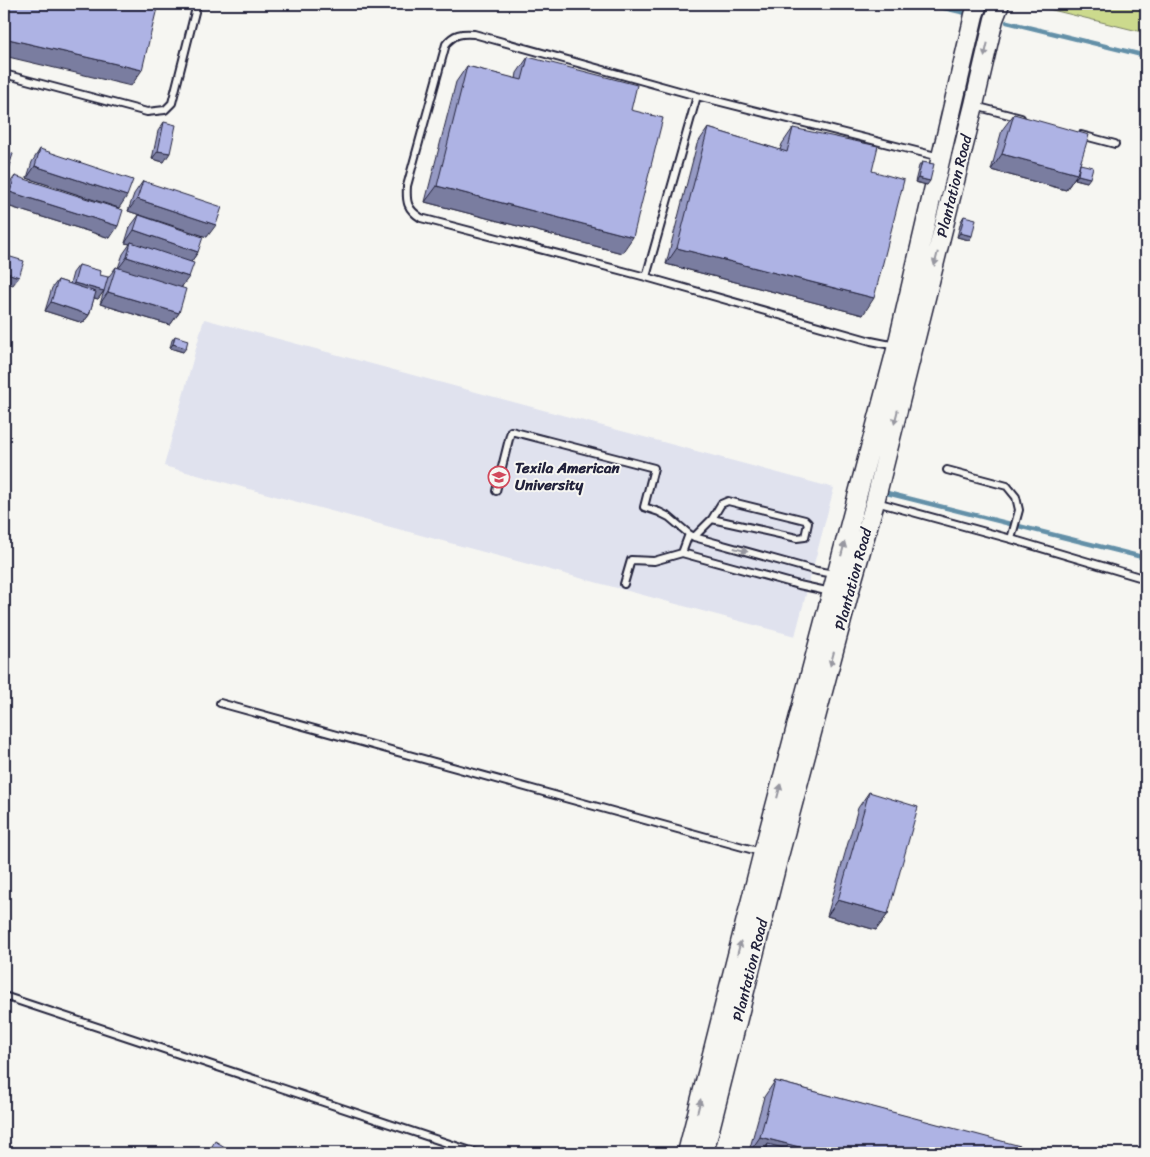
<svg xmlns="http://www.w3.org/2000/svg" width="1150" height="1157" font-family="Sriracha,sans-serif">
  <style>
    .built { fill: #e0e2ee }
    .green { fill: #ccda8d; stroke: #777e64 }
    .lines { fill: none; stroke-linecap: round; stroke-linejoin: round }
    .stream { stroke: #6490a8; stroke-width: 4.5 }
    .lane-casing { stroke: #22223b; stroke-width: 10 }
    .secondary-casing { stroke: #22223b; stroke-width: 21 }
    .lane { stroke: #f6f6f2; stroke-width: 6 }
    .secondary { stroke: #f6f6f2; stroke-width: 18 }
    .wall { fill: #969ac4; stroke: #22223b }
    .shaded-wall { fill: #7a7da0; stroke: #22223b }
    .building { fill: #aeb3e4; stroke: #22223b }
    .oneway { fill: #9797a0 }
    .labels { text-anchor: middle; dominant-baseline: central; stroke-width: 4; stroke-linejoin: round; paint-order: stroke }
    .street-label { font-size: 15px; fill: #22223b; stroke: #f6f6f2 }
    .poi-label { font-size: 15px; font-weight: bold; fill: #22223b; stroke: #f6f6f2; text-anchor: start }
  </style>
  <rect width="100%" height="100%" fill="#f6f6f2"/>
  <filter id="ink" filterUnits="userSpaceOnUse"><feTurbulence type="fractalNoise" baseFrequency=".02" numOctaves="2"/><feDisplacementMap in="SourceGraphic" scale="10" xChannelSelector="R" yChannelSelector="G"/><feConvolveMatrix kernelMatrix="1 2 1 2 8 2 1 2 1" color-interpolation-filters="sRGB"/></filter>
  <g filter="url(#ink)">
    <path class="built" d="M 204,319 L 834,488 L 795,636 L 164,466 Z"/>
    <path class="green" d="M 1028,4 L 1146,4 L 1146,33 Z"/>
    <g class="lines">
      <path class="stream" d="M 927,4 L 966,13
        M 1007,22 L 1146,56
        M 883,492 L 1146,558
        M 1146,1153 L 1146,1152"/>
      <g class="lane-casing">
        <path id="lane" d="M 4,74 L 147,112 L 165,110 L 172,103 L 197,4
          M 975,106 L 1021,118
          M 1081,135 L 1115,144
          M 646,277 L 697,96
          M 896,346 L 871,341 L 646,277 L 421,218 C 407,209 406,202 407,186 L 446,44 C 454,34 461,33 474,34 L 697,96 L 940,157
          M 947,470 L 1007,486 L 1016,497 L 1019,510 L 1011,539
          M 496,491 L 511,431 L 654,468 L 644,507 L 659,512 L 669,517 L 689,534 L 694,537 L 817,571 L 835,574
          M 876,502 L 1011,539 L 1146,579
          M 694,537 L 712,519 L 721,504 L 728,501 L 797,518 L 805,520 L 808,523 L 805,537 L 797,538 L 712,519
          M 682,553 L 689,534
          M 624,584 L 631,560 L 654,561 L 682,553 L 799,585 L 831,592
          M 220,703 L 761,852
          M 4,996 L 477,1153"/>
      </g>
      <g class="secondary-casing">
        <path id="secondary" d="M 687,1153 L 763,852 L 897,346 L 974,15 L 978,4
          M 704,1153 L 779,856 L 853,579 L 875,502 L 974,105 L 994,19 L 1000,4"/>
      </g>
      <use href="#lane" class="lane"/>
      <use href="#secondary" class="secondary"/>
    </g>
    <path class="wall" d="M 528,57 L 631,110 L 622,253 L 425,202 L 456,82 L 467,66 L 516,79 L 517,73 Z
      M 1014,114 L 1080,165 L 1087,182 L 1075,179 L 1076,176 L 1066,190 L 991,170 L 1002,130 Z
      M 164,122 L 164,162 L 152,159 L 158,131 Z
      M 708,128 L 780,150 L 782,144 L 793,128 L 872,171 L 863,315 L 666,264 L 697,144 Z
      M 40,149 L 119,208 L 27,178 L 32,162 Z
      M 922,162 L 927,185 L 915,182 L 919,166 Z
      M 15,176 L 110,238 L 4,205 L 4,197 L 6,188 Z
      M 143,181 L 207,237 L 128,211 L 134,194 Z
      M 139,215 L 198,252 L 191,262 L 182,287 L 179,313 L 170,325 L 100,304 L 104,291 L 98,299 L 94,298 L 89,315 L 83,323 L 45,311 L 52,288 L 58,280 L 70,284 L 73,273 L 79,265 L 100,275 L 107,279 L 116,267 L 118,268 L 123,254 L 130,244 L 125,243 L 130,227 Z
      M 964,216 L 969,240 L 957,237 L 961,221 Z
      M 175,336 L 183,352 L 170,348 L 172,340 Z
      M 869,792 L 888,914 L 876,930 L 827,916 L 858,808 Z
      M 775,1081 L 1043,1153 L 730,1153 L 734,1147 L 749,1151 L 764,1097 Z"/>
    <path class="shaded-wall" d="M 4,38 L 142,70 L 131,86 L 4,56 Z
      M 158,151 L 170,153 L 164,162 L 152,159 Z
      M 1002,154 L 1077,174 L 1066,190 L 991,170 Z
      M 35,166 L 127,196 L 119,208 L 27,178 Z
      M 1078,175 L 1090,178 L 1087,182 L 1075,179 Z
      M 918,178 L 930,181 L 927,185 L 915,182 Z
      M 437,186 L 633,237 L 622,253 L 425,202 Z
      M 10,192 L 118,226 L 110,238 L 4,205 L 4,201 Z
      M 137,199 L 216,225 L 207,237 L 128,211 Z
      M 134,230 L 198,252 L 189,265 L 131,242 L 130,244 L 125,243 Z
      M 960,233 L 972,236 L 969,240 L 957,237 Z
      M 677,248 L 874,298 L 863,315 L 666,264 Z
      M 127,257 L 189,277 L 180,289 L 118,269 Z
      M 4,272 L 19,277 L 13,285 L 4,282 Z
      M 74,283 L 104,291 L 98,299 L 68,291 Z
      M 108,292 L 179,313 L 170,325 L 100,304 Z
      M 51,302 L 89,315 L 83,323 L 45,311 Z
      M 173,344 L 186,348 L 183,352 L 170,348 Z
      M 838,900 L 888,914 L 876,930 L 827,916 Z
      M 760,1137 L 823,1153 L 766,1153 L 768,1144 L 762,1153 L 749,1153 Z"/>
    <path class="building" d="M 4,4 L 158,4 L 142,70 L 4,38 Z
      M 528,57 L 637,85 L 631,110 L 663,118 L 633,237 L 437,186 L 467,66 L 522,80 Z
      M 1014,114 L 1089,135 L 1077,174 L 1002,154 Z
      M 164,122 L 176,125 L 170,153 L 158,151 Z
      M 708,128 L 787,152 L 793,128 L 878,146 L 872,171 L 904,180 L 874,298 L 677,248 Z
      M 40,149 L 133,180 L 127,196 L 35,166 Z
      M 4,151 L 13,154 L 10,163 L 4,160 Z
      M 4,160 L 11,163 L 4,185 Z
      M 922,162 L 934,164 L 930,181 L 918,178 Z
      M 1080,164 L 1093,167 L 1090,178 L 1078,175 Z
      M 15,176 L 123,210 L 118,226 L 10,192 Z
      M 143,181 L 222,207 L 216,225 L 137,199 Z
      M 139,215 L 203,237 L 198,252 L 134,230 Z
      M 964,216 L 976,219 L 972,236 L 960,233 Z
      M 131,242 L 194,263 L 189,277 L 127,257 Z
      M 4,255 L 24,261 L 19,277 L 4,272 Z
      M 79,265 L 101,271 L 100,275 L 108,277 L 104,291 L 74,283 Z
      M 116,267 L 186,289 L 179,313 L 108,292 Z
      M 58,280 L 96,292 L 89,315 L 51,302 Z
      M 175,336 L 188,340 L 186,348 L 173,344 Z
      M 869,792 L 918,807 L 888,914 L 838,900 Z
      M 775,1081 L 1043,1152 L 1043,1153 L 823,1153 L 760,1137 Z
      M 215,1141 L 225,1147 L 221,1153 L 208,1153 Z
      M 768,1144 L 794,1151 L 793,1153 L 766,1153 Z
      M 734,1147 L 756,1153 L 732,1153 Z
      M 717,1148 L 729,1152 L 729,1153 L 716,1153 Z
      M 194,1149 L 199,1153 L 191,1153 Z"/>
    <defs><path id="oneway-solid" d="M-6-.8H1V-3.2L6.5 0L1 3.2V.8H-6Z" transform="scale(1.25)"/></defs>
    <g class="oneway">
      <use href="#oneway-solid" transform="translate(986 50) rotate(103)"/>
      <use href="#oneway-solid" transform="translate(936 259) rotate(104)"/>
      <use href="#oneway-solid" transform="translate(896 417) rotate(104)"/>
      <use href="#oneway-solid" transform="translate(843 549) rotate(-75)"/>
      <use href="#oneway-solid" transform="translate(741 550) rotate(15)"/>
      <use href="#oneway-solid" transform="translate(832 659) rotate(105)"/>
      <use href="#oneway-solid" transform="translate(779 791) rotate(-75)"/>
      <use href="#oneway-solid" transform="translate(739 948) rotate(-76)"/>
      <use href="#oneway-solid" transform="translate(699 1106) rotate(-76)"/>
    </g>
  </g>
  <defs>
    <g id="university-ring" transform="scale(1.125)"><circle r="9.5" fill="#f6f6f2" stroke="#d1495b" stroke-width="1.5"/><path d="M0-5L7-2L0 1L-7-2ZM-4 1L0 2.5L4 1V4Q0 6-4 4Z" fill="#d1495b"/></g>
  </defs>
  <g fill-rule="evenodd">
    <use href="#university-ring" x="499" y="477"/>
  </g>
  <g class="labels">
    <g class="street-label">
      <text transform="translate(954 186) rotate(-76)">Plantation Road</text>
      <text transform="translate(853 579) rotate(-75)">Plantation Road</text>
      <text transform="translate(750 970) rotate(-76)">Plantation Road</text>
    </g>
    <g class="poi-label">
      <text x="515" y="468">Texila American<tspan x="515" dy="17">University</tspan></text>
    </g>
  </g>
  <rect width="1150" height="1157" fill="none" stroke="#f6f6f2" stroke-width="20"/>
  <rect x="10" y="10" width="1130" height="1137" fill="none" stroke="#22223b" stroke-width="2" filter="url(#ink)"/>
</svg>
